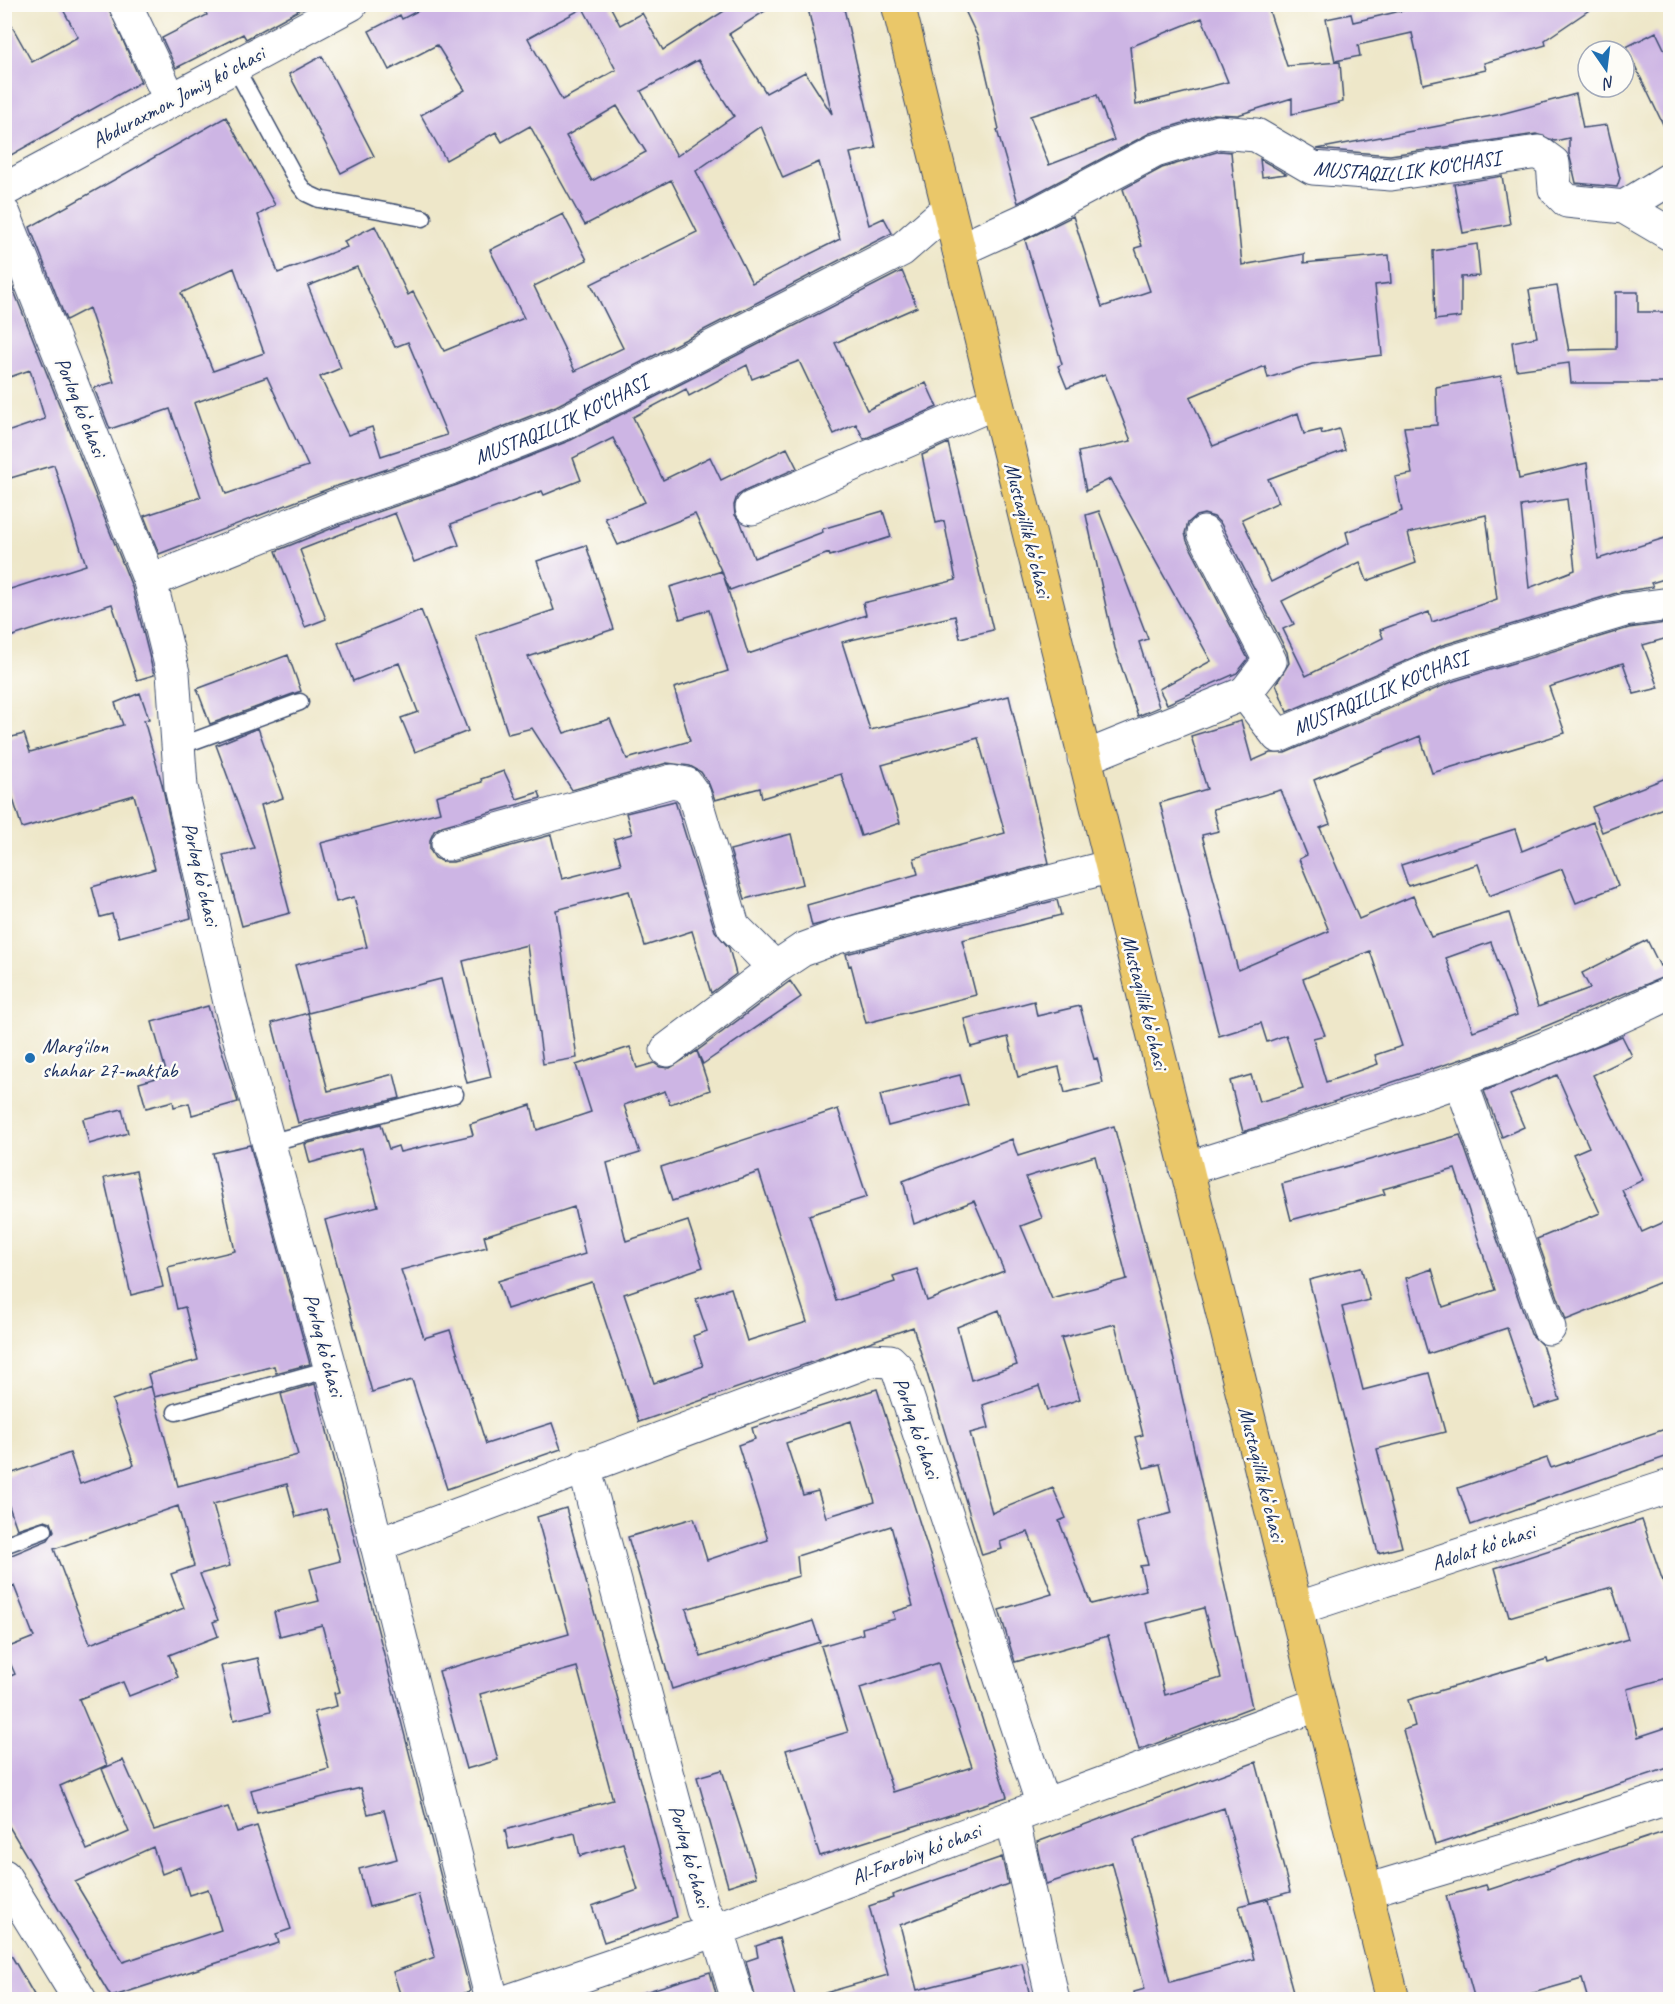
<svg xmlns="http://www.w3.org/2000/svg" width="1675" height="2004" font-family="Caveat,sans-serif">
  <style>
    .building { fill: #cdb5e4; fill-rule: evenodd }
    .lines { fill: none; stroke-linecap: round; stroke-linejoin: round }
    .service-casing { stroke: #3b4b6e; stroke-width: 19 }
    .minor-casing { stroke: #3b4b6e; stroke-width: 35 }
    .primary-casing { stroke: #3b4b6e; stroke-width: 35 }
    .service { stroke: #fff; stroke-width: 16 }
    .minor { stroke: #fff; stroke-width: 33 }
    .primary { stroke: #eac769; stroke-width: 33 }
    .poi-dot { fill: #1f6fb2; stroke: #fdfcf7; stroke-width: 2 }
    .labels { text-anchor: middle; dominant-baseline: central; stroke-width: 5; stroke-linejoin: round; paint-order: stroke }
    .street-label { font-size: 21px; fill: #1b2f5e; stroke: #fdfcf7 }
    .poi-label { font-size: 21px; fill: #1b2f5e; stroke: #fdfcf7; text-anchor: start }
  </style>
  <rect width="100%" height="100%" fill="#fdfcf7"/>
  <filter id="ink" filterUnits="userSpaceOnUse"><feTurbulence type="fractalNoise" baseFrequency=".0167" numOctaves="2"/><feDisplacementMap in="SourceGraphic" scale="12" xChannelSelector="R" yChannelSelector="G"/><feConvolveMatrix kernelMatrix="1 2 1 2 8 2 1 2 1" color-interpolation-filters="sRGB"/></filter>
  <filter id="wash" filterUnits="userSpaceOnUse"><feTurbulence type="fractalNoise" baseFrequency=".008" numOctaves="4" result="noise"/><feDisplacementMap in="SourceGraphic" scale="24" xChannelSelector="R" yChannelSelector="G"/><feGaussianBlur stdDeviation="1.35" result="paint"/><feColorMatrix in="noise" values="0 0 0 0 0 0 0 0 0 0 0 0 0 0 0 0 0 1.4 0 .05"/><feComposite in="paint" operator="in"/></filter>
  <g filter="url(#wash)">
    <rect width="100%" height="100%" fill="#eee7c9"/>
    <g id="blocks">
      <path class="building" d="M 60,4 L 107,4 L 141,82 L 4,159 L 4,12 L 32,62 L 78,37 Z
        M 202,4 L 310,4 L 246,39 L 243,34 L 176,68 L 162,38 L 207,15 Z
        M 431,4 L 609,4 L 620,25 L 642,13 L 663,50 L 735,4 L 776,4 L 729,34 L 766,93 L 805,72 L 832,114 L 807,4 L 843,4 L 876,148 L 850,153 L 869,225 L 884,218 L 892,233 L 556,406 L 444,450 L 328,489 L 159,554 L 144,516 L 201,497 L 170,409 L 110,429 L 94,388 L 114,382 L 89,308 L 66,320 L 30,227 L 226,117 L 275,205 L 258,215 L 278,273 L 347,247 L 344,241 L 375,226 L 408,295 L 413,292 L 444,351 L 524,318 L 490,250 L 563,214 L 587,260 L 534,286 L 575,371 L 623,348 L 591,284 L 697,232 L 671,180 L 585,225 L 530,126 L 502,142 L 496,132 L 446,160 L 421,115 L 465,90 L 437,45 L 389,70 L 369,31 L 400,15 L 402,19 ZM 583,8 L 616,70 L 562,100 L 528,38 ZM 698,60 L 734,116 L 677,156 L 641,91 ZM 617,106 L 646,152 L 592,181 L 566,136 ZM 761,126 L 783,178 L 819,162 L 840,239 L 752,283 L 696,171 ZM 357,267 L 395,347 L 408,342 L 447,435 L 381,456 L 372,427 L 348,435 L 320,377 L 341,368 L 308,286 ZM 234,268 L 264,353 L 213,371 L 181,293 ZM 267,377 L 308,466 L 226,494 L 194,403 Z
        M 962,4 L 1267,4 L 1287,66 L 1340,62 L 1343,102 L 1292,114 L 1292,98 L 1238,115 L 1213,114 L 1150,133 L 1018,203 L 997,130 L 999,129 L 978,38 ZM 1202,18 L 1228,82 L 1136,105 L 1130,47 ZM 1097,95 L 1114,140 L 1049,165 L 1030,116 Z
        M 1431,4 L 1598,4 L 1545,40 L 1546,45 L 1484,63 L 1486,70 L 1423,84 L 1412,33 L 1358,45 L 1360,56 L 1335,61 L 1326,19 L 1351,14 L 1353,22 Z
        M 1656,32 L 1671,63 L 1671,141 L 1626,47 Z
        M 322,56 L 374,156 L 341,173 L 289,74 Z
        M 1576,94 L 1583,128 L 1607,125 L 1620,178 L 1617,187 L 1576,183 L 1569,153 L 1569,138 L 1555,141 L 1536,134 L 1390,155 L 1317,149 L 1497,115 Z
        M 1220,151 L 1231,152 L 1242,265 L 1304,254 L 1304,263 L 1389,255 L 1391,283 L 1375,285 L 1382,355 L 1312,364 L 1268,378 L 1265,366 L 1190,397 L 1213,446 L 1298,413 L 1304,434 L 1321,430 L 1322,434 L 1339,429 L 1345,450 L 1268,479 L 1279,502 L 1242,519 L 1271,582 L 1349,543 L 1346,532 L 1402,511 L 1395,477 L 1412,474 L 1404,427 L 1437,425 L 1436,387 L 1501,376 L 1519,479 L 1587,463 L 1598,559 L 1671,536 L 1671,577 L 1651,583 L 1653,587 L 1620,592 L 1443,645 L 1287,712 L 1276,684 L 1289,663 L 1287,652 L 1221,524 L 1214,517 L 1204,514 L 1196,516 L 1188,523 L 1185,533 L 1187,541 L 1248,659 L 1237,673 L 1167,704 L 1159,689 L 1211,661 L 1110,479 L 1086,491 L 1078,452 L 1131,441 L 1105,374 L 1067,388 L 1058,366 L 1062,364 L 1025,240 L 1073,216 L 1102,307 L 1150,291 L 1135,248 L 1142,246 L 1123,189 L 1162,168 ZM 1567,499 L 1575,570 L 1529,588 L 1521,506 ZM 1486,515 L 1497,599 L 1432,622 L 1429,612 L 1380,630 L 1383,638 L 1306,676 L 1283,629 L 1294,624 L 1282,601 L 1360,562 L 1367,581 L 1416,563 L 1408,533 Z
        M 1260,159 L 1286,174 L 1262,177 Z
        M 1502,176 L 1510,224 L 1463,233 L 1454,184 Z
        M 1477,244 L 1480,276 L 1461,277 L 1461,317 L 1435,320 L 1433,251 Z
        M 4,266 L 132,587 L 154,675 L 137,680 L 112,604 L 4,639 L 4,591 L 86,565 L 54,465 L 4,480 L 4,433 L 45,419 L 30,370 L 4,379 Z
        M 902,271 L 917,307 L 835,343 L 867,410 L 926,383 L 937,407 L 864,439 L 856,424 L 834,434 L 799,361 L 752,379 L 747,365 L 689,396 L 686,389 L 633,417 L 663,480 L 710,457 L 721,480 L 787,448 L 797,468 L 745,491 L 737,496 L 734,505 L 735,515 L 741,523 L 754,558 L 823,532 L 822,529 L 883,511 L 891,537 L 830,556 L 829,553 L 730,590 L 695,514 L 618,545 L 605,518 L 645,502 L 613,438 L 573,458 L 581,480 L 544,495 L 542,491 L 451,524 L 459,545 L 414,562 L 395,513 L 300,550 L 326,619 L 305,627 L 276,551 L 340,525 L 457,485 L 571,440 Z
        M 1557,286 L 1569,352 L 1568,350 L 1616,349 L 1616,292 L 1638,292 L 1638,312 L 1671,312 L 1671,383 L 1571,383 L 1569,363 L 1516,370 L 1512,342 L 1537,337 L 1529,290 Z
        M 948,443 L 993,630 L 960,638 L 955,616 L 842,642 L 870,730 L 1009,696 L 1049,863 L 812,926 L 807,905 L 918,874 L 914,858 L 1005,833 L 978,738 L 882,765 L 900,823 L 861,836 L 841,774 L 762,798 L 760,788 L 715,800 L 709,784 L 701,772 L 690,766 L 667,763 L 572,790 L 532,728 L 508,734 L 476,636 L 554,610 L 537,561 L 586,545 L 614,629 L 528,657 L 564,733 L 610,719 L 627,759 L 690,741 L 674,688 L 728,671 L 709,610 L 680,619 L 670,587 L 722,571 L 748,654 L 866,615 L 863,603 L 956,580 L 944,521 L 936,523 L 922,455 Z
        M 1099,511 L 1148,639 L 1139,642 L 1159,707 L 1138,716 L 1115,648 L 1086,515 Z
        M 421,610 L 468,731 L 415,752 L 401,718 L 418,712 L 399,663 L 353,681 L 338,643 Z
        M 1666,623 L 1671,637 L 1643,645 L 1659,688 L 1634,694 L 1623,663 L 1549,687 L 1565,733 L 1432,773 L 1420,736 L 1314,780 L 1330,824 L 1320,828 L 1359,919 L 1413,896 L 1431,937 L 1509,913 L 1538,1007 L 1590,988 L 1582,973 L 1647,940 L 1660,966 L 1671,961 L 1671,974 L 1486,1051 L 1243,1132 L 1230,1081 L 1251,1075 L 1259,1102 L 1303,1089 L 1286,1035 L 1267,1042 L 1261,1023 L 1219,1036 L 1160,803 L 1207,789 L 1191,736 L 1241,721 L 1252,761 L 1270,753 L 1285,753 L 1454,681 L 1629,628 ZM 1281,790 L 1307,855 L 1299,859 L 1329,931 L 1238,970 L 1202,835 L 1219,831 L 1213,809 ZM 1491,942 L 1517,1015 L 1473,1031 L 1446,958 ZM 1370,951 L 1402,1046 L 1375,1055 L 1378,1064 L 1326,1082 L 1313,1038 L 1325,1035 L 1303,979 Z
        M 288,655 L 301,691 L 210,724 L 197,689 Z
        M 140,693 L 149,719 L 144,720 L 162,784 L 191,918 L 119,937 L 112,914 L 100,917 L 92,887 L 155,869 L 134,795 L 22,828 L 4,770 L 4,739 L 24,734 L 30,752 L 123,725 L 115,703 Z
        M 258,728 L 283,798 L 261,805 L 290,913 L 242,926 L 223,855 L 254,848 L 216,745 Z
        M 504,771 L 517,799 L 539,792 L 541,798 L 442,826 L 434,831 L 430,840 L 430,850 L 435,858 L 444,862 L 453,862 L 551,835 L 562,879 L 621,864 L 614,839 L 632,834 L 626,813 L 675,801 L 715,931 L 729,948 L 736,974 L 711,993 L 692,931 L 645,946 L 629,891 L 556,910 L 577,1058 L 543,1064 L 527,945 L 463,961 L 491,1077 L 467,1083 L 441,979 L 308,1013 L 295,965 L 367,947 L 354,897 L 336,902 L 321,843 L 440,812 L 436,796 L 482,782 L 481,779 Z
        M 1671,776 L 1671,805 L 1602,832 L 1592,807 Z
        M 1593,822 L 1618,886 L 1576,903 L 1562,869 L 1489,896 L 1478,864 L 1408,886 L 1401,865 L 1515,829 L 1522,851 Z
        M 791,834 L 803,884 L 745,899 L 730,850 Z
        M 1057,900 L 1061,915 L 962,940 L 976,995 L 866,1023 L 851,965 L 849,966 L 846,954 Z
        M 790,981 L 801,997 L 703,1064 L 697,1051 Z
        M 1034,1001 L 1037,1016 L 1080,1006 L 1094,1059 L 1097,1058 L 1103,1083 L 1065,1093 L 1059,1067 L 1018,1077 L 1008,1037 L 971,1047 L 964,1019 Z
        M 208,1006 L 238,1102 L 192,1115 L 189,1103 L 174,1107 L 173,1101 L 146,1108 L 139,1083 L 167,1075 L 152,1022 Z
        M 308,1013 L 328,1091 L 394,1074 L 400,1098 L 298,1123 L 272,1023 Z
        M 1622,1036 L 1632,1056 L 1593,1075 L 1643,1180 L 1622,1190 L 1642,1232 L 1671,1219 L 1671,1278 L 1566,1320 L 1537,1239 L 1600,1213 L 1573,1154 L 1589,1147 L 1557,1075 L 1510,1095 L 1524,1127 L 1502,1137 L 1484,1091 Z
        M 630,1047 L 637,1068 L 654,1063 L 660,1067 L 670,1068 L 697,1051 L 710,1090 L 670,1104 L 665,1091 L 624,1105 L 640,1153 L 607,1163 L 626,1241 L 688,1221 L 703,1267 L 624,1294 L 654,1383 L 703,1366 L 693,1336 L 707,1331 L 696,1299 L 731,1288 L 747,1341 L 807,1322 L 759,1172 L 672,1201 L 661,1167 L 838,1109 L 867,1197 L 809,1215 L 836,1301 L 895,1282 L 893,1276 L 917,1269 L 927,1301 L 1004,1271 L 974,1201 L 914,1224 L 903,1181 L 1012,1139 L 1018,1156 L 1114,1126 L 1163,1312 L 1252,1707 L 1139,1750 L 1108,1636 L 1015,1662 L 999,1610 L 1052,1594 L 1028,1532 L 1000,1542 L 1002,1549 L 982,1555 L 913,1327 L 639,1422 L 592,1282 L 507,1309 L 498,1281 L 585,1254 L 574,1207 L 484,1236 L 487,1247 L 401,1270 L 424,1338 L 450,1330 L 486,1444 L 552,1423 L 561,1449 L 447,1489 L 412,1380 L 372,1392 L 325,1220 L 378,1206 L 362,1148 L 310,1163 L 305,1144 L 381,1124 L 389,1149 L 398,1146 L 400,1152 L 473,1135 L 470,1124 L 531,1105 L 537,1130 L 591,1112 L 576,1065 ZM 1095,1156 L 1127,1279 L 1052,1299 L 1021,1226 L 1042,1218 L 1026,1177 ZM 999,1310 L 1017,1365 L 971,1380 L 957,1327 ZM 1115,1324 L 1143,1435 L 1135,1437 L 1144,1468 L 1160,1464 L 1172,1513 L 1137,1522 L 1148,1565 L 1140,1566 L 1146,1590 L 1091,1604 L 1059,1521 L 1066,1518 L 1053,1488 L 992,1513 L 970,1433 L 989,1428 L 983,1405 L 1039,1386 L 1047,1410 L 1080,1399 L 1061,1338 ZM 1204,1608 L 1221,1678 L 1165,1695 L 1147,1623 Z
        M 960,1075 L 968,1105 L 888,1126 L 880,1095 Z
        M 122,1109 L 128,1133 L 89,1144 L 83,1119 Z
        M 1460,1135 L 1531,1334 L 1542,1345 L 1560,1400 L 1534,1408 L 1507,1328 L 1428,1354 L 1406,1278 L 1432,1269 L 1443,1307 L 1495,1290 L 1455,1169 L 1383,1189 L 1385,1194 L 1291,1220 L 1282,1184 Z
        M 250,1145 L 310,1364 L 276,1373 L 274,1366 L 154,1397 L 148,1374 L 198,1360 L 185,1307 L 177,1309 L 168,1267 L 235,1251 L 213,1153 Z
        M 136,1171 L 163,1287 L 131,1295 L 104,1178 Z
        M 1361,1267 L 1370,1300 L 1342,1307 L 1363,1390 L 1429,1373 L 1445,1432 L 1377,1449 L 1402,1547 L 1378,1553 L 1309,1280 Z
        M 315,1384 L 470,1991 L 447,2000 L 402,2000 L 393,1972 L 435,1957 L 418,1894 L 369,1907 L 359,1869 L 397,1859 L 384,1810 L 368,1814 L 361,1788 L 257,1813 L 251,1790 L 329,1769 L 314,1712 L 337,1706 L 334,1693 L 340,1692 L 322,1625 L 280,1636 L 274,1612 L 319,1601 L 310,1569 L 340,1561 L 326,1509 L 296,1517 L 287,1484 L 213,1504 L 230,1566 L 200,1574 L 218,1620 L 213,1622 L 218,1636 L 169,1655 L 178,1677 L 129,1696 L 123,1682 L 79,1699 L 107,1765 L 60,1786 L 87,1850 L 129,1832 L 102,1769 L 123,1760 L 154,1830 L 228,1807 L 237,1832 L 257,1826 L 291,1929 L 276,1934 L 279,1943 L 111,1997 L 4,1818 L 4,1679 L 15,1674 L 4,1649 L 34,1637 L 14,1586 L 4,1590 L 4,1558 L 48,1540 L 54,1531 L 51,1522 L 45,1520 L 17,1529 L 4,1492 L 4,1476 L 70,1453 L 80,1484 L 134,1465 L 112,1400 L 151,1386 L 178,1486 L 298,1455 L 281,1394 ZM 178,1506 L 194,1566 L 171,1574 L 184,1608 L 90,1644 L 54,1549 ZM 153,1847 L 162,1874 L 180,1867 L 189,1895 L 208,1889 L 221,1930 L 123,1962 L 75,1882 Z
        M 877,1389 L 1007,1797 L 820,1856 L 786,1750 L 848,1732 L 821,1646 L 863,1634 L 862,1628 L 895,1619 L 893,1612 L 913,1606 L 891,1526 L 797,1556 L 799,1576 L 686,1609 L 701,1657 L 813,1621 L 820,1642 L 672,1689 L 628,1537 L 694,1518 L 707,1560 L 768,1540 L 738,1445 L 755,1439 L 752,1428 ZM 851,1421 L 875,1502 L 826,1517 L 818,1491 L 803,1495 L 786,1443 ZM 938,1663 L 972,1767 L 893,1792 L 860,1688 Z
        M 1671,1427 L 1671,1455 L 1471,1525 L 1458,1488 L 1547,1458 L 1551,1468 Z
        M 566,1508 L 677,1917 L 604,1942 L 592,1906 L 638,1890 L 623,1843 L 580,1856 L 575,1833 L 509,1849 L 505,1830 L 613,1800 L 577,1667 L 480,1694 L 498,1760 L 466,1769 L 439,1671 L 569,1634 L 537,1517 Z
        M 1642,1520 L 1671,1605 L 1671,1677 L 1627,1689 L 1638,1737 L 1671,1726 L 1671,1767 L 1435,1845 L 1403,1730 L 1415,1726 L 1408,1700 L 1547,1659 L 1548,1663 L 1628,1639 L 1612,1587 L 1509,1617 L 1495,1568 Z
        M 258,1658 L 271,1711 L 234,1720 L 221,1666 Z
        M 1256,1762 L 1290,1892 L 1250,1903 L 1224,1808 L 1134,1840 L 1170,1982 L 1254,1959 L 1239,1906 L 1268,1899 L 1295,2000 L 1135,2000 L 1134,1992 L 1145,1989 L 1112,1862 L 1046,1884 L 1037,1842 Z
        M 722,1770 L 756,1877 L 728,1886 L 697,1777 Z
        M 1670,1830 L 1671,2000 L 1588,2000 L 1582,1979 L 1508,2000 L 1475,2000 L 1446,1896 L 1486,1885 L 1488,1890 Z
        M 1002,1857 L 1008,1884 L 900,1925 L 917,1990 L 1022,1963 L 1031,2000 L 826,2000 L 825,1993 L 888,1975 L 869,1906 L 893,1898 L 892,1895 Z
        M 779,1938 L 796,2000 L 756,2000 L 746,1961 L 758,1957 L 756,1946 Z
        M 4,1943 L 37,2000 L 4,2000 Z
        M 710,1972 L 718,2000 L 639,2000 L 638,1994 Z"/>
    </g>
  </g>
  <g filter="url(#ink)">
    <use href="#blocks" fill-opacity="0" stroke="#3b4b6e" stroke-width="1.5"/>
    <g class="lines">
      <g class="service-casing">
        <path id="service" d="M 235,67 L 298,183 L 306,193 L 319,199 L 423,218
          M 177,747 L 300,702
          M 268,1143 L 455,1094
          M 176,1412 L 330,1369
          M 4,1545 L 44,1530"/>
      </g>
      <g class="minor-casing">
        <g id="minor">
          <path d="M 125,4 L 171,101"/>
          <path d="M 4,190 L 351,4"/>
          <path d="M 1624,207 L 1670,179"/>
          <path d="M 4,214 L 150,581 L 173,673 L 181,787 L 231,1007 L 352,1446 L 492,2000"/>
          <path id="s1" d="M 959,250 L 1027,219 L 1155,151 L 1218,132 L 1256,135 L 1313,168 L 1391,174 L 1538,152 L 1553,163 L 1555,189 L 1567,201 L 1624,207 L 1670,234"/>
          <path d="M 752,508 L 996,402"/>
          <path d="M 1204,533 L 1270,661 L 1245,693"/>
          <path id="s2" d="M 150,581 L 334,507 L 450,468 L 564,423 L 901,250 L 948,209"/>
          <path id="s3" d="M 1084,758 L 1245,693 L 1278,736 L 1448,663 L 1625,610 L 1670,604"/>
          <path d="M 448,844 L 672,781 L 686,784 L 694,795 L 733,926 L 775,968 L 802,950 L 837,937 L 1112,866"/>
          <path d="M 667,1050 L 775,968"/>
          <path d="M 1461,1082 L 1549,1328"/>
          <path d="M 1186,1169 C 1350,1117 1516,1069 1670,993"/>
          <path d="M 584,1466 L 703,1910 L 717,1930 L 738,2000"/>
          <path d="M 377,1545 L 871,1360 L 890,1361 L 898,1369 L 1043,1805"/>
          <path d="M 1296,1609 L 1670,1486"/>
          <path d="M 1012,1817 L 1053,2000"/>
          <path d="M 4,1876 L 80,2000"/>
          <path d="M 1366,1891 L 1556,1834 L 1670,1797"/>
          <path d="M 511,2000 L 717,1930 L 1012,1817 L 1319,1704"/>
        </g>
      </g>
      <g class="primary-casing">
        <path id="primary" d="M 898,4 L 1393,2000"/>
      </g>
      <use href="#service" class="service"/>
      <use href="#minor" class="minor"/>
      <use href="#primary" class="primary"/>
    </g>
  </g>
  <circle class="poi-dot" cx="30" cy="1058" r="6"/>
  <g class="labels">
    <g class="street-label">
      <text transform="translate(178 97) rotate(-28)">Abduraxmon Jomiy koʻchasi</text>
      <text stroke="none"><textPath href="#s1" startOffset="484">MUSTAQILLIK KO‘CHASI</textPath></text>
      <text transform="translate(81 407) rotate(68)">Porloq koʻchasi</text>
      <text stroke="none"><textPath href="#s2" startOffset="442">MUSTAQILLIK KO‘CHASI</textPath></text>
      <text transform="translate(1028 530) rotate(76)">Mustaqillik koʻchasi</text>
      <text stroke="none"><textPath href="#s3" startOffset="339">MUSTAQILLIK KO‘CHASI</textPath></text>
      <text transform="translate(201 874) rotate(77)">Porloq koʻchasi</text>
      <text transform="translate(1145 1002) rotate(76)">Mustaqillik koʻchasi</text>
      <text transform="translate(324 1345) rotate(75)">Porloq koʻchasi</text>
      <text transform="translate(917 1428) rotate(71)">Porloq koʻchasi</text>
      <text transform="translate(1262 1474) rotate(76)">Mustaqillik koʻchasi</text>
      <text transform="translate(1483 1547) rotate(-18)">Adolat koʻchasi</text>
      <text transform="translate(916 1854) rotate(-21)">Al-Farobiy koʻchasi</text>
      <text transform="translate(690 1856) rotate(74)">Porloq koʻchasi</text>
    </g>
    <g class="poi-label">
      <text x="42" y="1046">Marg'ilon<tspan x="42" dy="24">shahar 27-maktab</tspan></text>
    </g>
  </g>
  <rect width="1675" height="2004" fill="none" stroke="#fdfcf7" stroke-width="24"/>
  <g transform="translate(1606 69) rotate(166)"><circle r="28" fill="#fdfcf7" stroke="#a3aaba" stroke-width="1.5"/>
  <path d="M0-4.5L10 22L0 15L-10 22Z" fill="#1f6fb2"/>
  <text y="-9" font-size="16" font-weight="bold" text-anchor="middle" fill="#1b2f5e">N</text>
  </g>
</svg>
